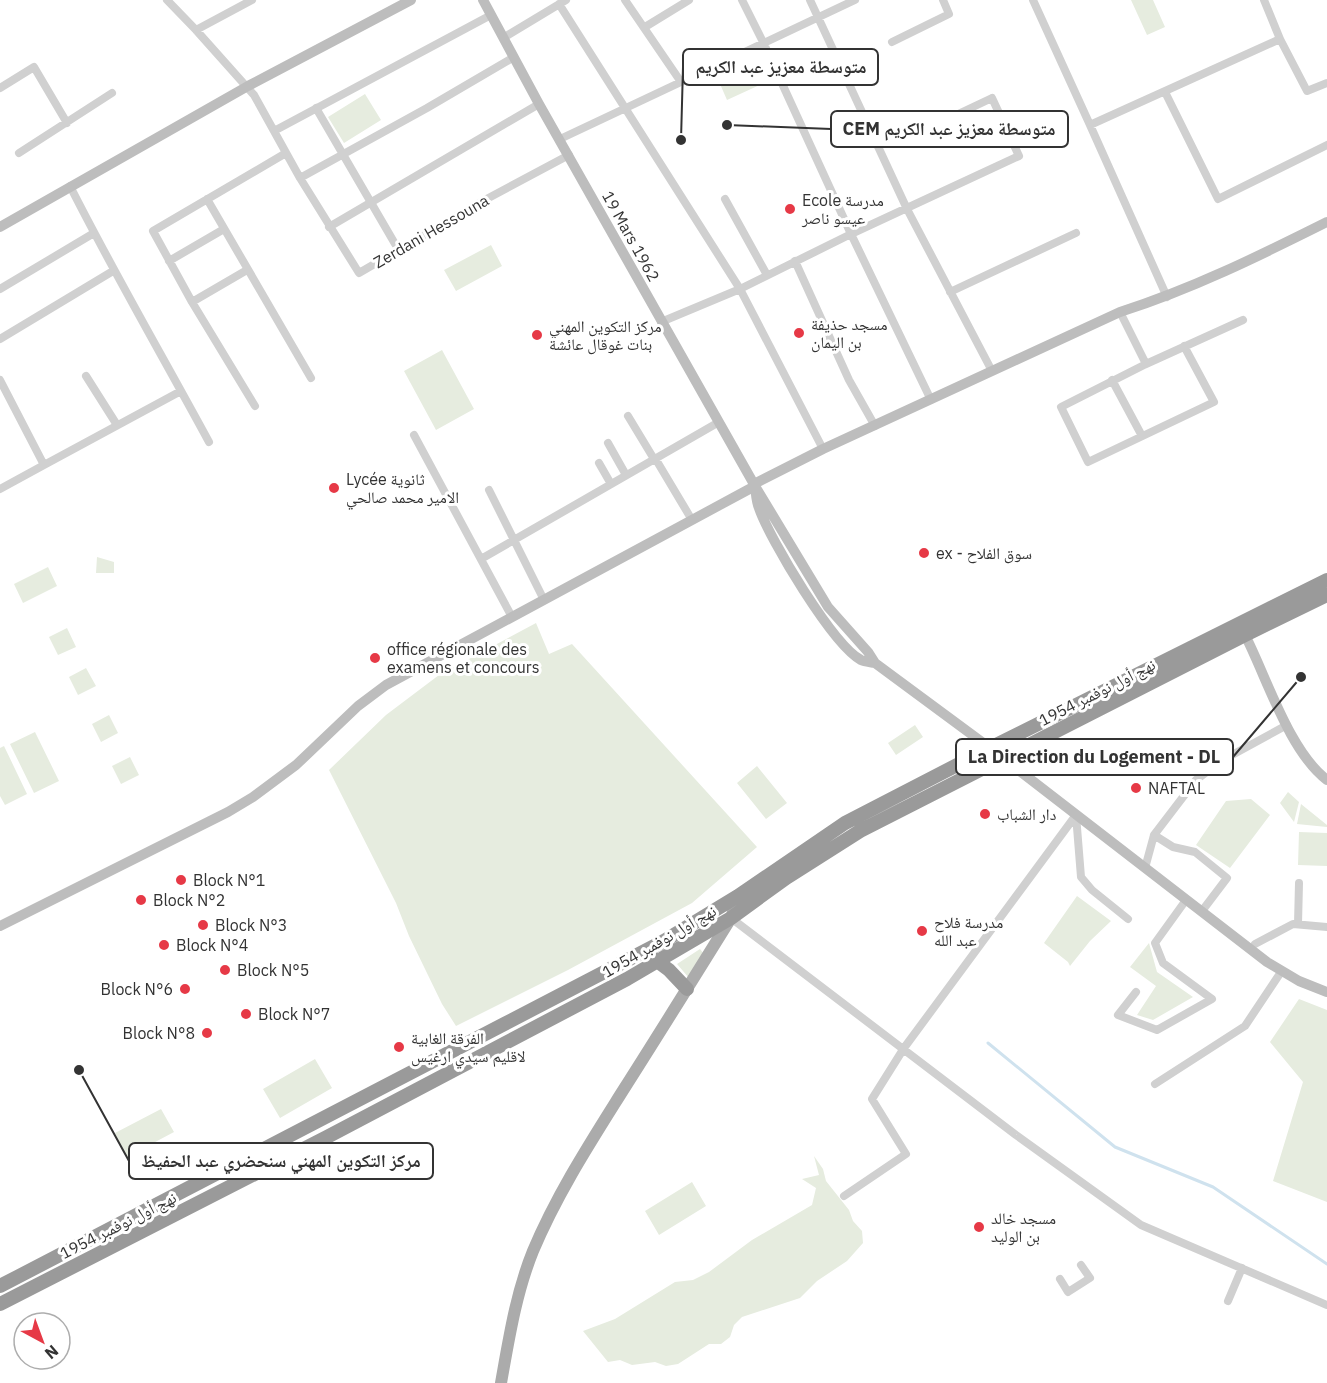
<svg xmlns="http://www.w3.org/2000/svg" width="1327" height="1383" font-family="'IBM Plex Sans','Noto Naskh Arabic',sans-serif">
  <style>
    .green { fill: #e6ecdf }
    .lines { fill: none; stroke-linecap: round; stroke-linejoin: round }
    .stream { stroke: #cfe2ee; stroke-width: 3 }
    .street { stroke: #d0d0d0; stroke-width: 8 }
    .secondary { stroke: #bdbdbd; stroke-width: 10 }
    .primary { stroke: #ababab; stroke-width: 12 }
    .highway { stroke: #9a9a9a; stroke-width: 14 }
    .poi-dot { fill: #e63946; stroke: #fff; stroke-width: 2 }
    .labels { text-anchor: middle; dominant-baseline: central; stroke-width: 6; stroke-linejoin: round; paint-order: stroke }
    .poi-label { font-size: 16px; fill: #333; stroke: #fff; text-anchor: start }
    .street-label { font-size: 16px; fill: #333; stroke: #fff }
    .leader { fill: none; stroke: #333; stroke-width: 2 }
    .callout-dot { fill: #333; stroke: #fff; stroke-width: 2 }
    .callout { fill: #fff; stroke: #333; stroke-width: 2 }
    .callout-label { font-size: 18px; text-anchor: middle; font-weight: bold; fill: #333 }
  </style>
  <rect width="100%" height="100%" fill="#fff"/>
  <path class="green" d="M 1131,0 L 1153,0 L 1165,27 L 1147,35 Z
    M 755,59 L 766,82 L 727,100 L 717,77 Z
    M 365,94 L 381,120 L 344,143 L 328,117 Z
    M 491,245 L 502,266 L 456,291 L 444,270 Z
    M 442,350 L 474,409 L 436,430 L 404,371 Z
    M 97,557 L 114,562 L 114,573 L 96,573 Z
    M 48,567 L 57,586 L 23,603 L 14,584 Z
    M 536,623 L 549,654 L 572,644 L 757,847 L 692,903 L 568,970 L 456,1026 L 442,1004 L 409,936 L 396,903 L 329,770 L 386,715 L 439,675 Z
    M 67,628 L 76,647 L 58,655 L 49,637 Z
    M 86,668 L 96,686 L 78,695 L 69,677 Z
    M 109,715 L 118,733 L 101,742 L 92,724 Z
    M 915,725 L 923,737 L 896,755 L 888,743 Z
    M 35,732 L 59,781 L 34,793 L 10,744 Z
    M 4,746 L 27,794 L 5,805 L 0,796 L 0,748 Z
    M 130,757 L 139,775 L 121,784 L 112,766 Z
    M 757,766 L 787,803 L 766,819 L 737,783 Z
    M 1288,792 L 1299,802 L 1294,822 L 1280,803 Z
    M 1251,799 L 1270,815 L 1230,868 L 1196,845 L 1226,801 Z
    M 1301,804 L 1327,825 L 1327,827 L 1297,824 Z
    M 1299,832 L 1327,833 L 1327,866 L 1298,865 Z
    M 1077,896 L 1111,921 L 1090,941 L 1070,966 L 1068,962 L 1044,943 Z
    M 1149,943 L 1157,972 L 1193,997 L 1153,1020 L 1137,1015 L 1156,986 L 1130,967 Z
    M 700,949 L 704,954 L 689,978 L 677,964 Z
    M 1299,999 L 1327,1010 L 1327,1202 L 1273,1181 L 1303,1082 L 1270,1042 Z
    M 315,1059 L 332,1088 L 280,1118 L 263,1089 Z
    M 161,1109 L 174,1132 L 127,1157 L 115,1133 Z
    M 814,1156 L 823,1169 L 826,1181 L 849,1210 L 853,1221 L 862,1231 L 863,1243 L 847,1261 L 817,1281 L 800,1298 L 742,1317 L 734,1325 L 730,1337 L 721,1344 L 709,1344 L 678,1364 L 666,1366 L 655,1362 L 632,1365 L 620,1360 L 608,1362 L 583,1331 L 615,1319 L 675,1282 L 693,1280 L 709,1272 L 752,1240 L 812,1205 L 816,1188 L 802,1179 L 819,1175 Z
    M 692,1182 L 706,1206 L 659,1235 L 645,1211 Z"/>
  <g class="lines">
    <path class="stream" d="M 988,1043 L 1115,1147 L 1213,1187 L 1327,1264"/>
    <path class="street" d="M 167,0 L 196,30 L 254,95 L 300,178 L 359,273 L 481,202 L 569,155
      M 625,0 L 681,82
      M 810,0 L 907,209 L 992,371
      M 1033,0 L 1090,125 L 1280,39
      M 1264,0 L 1280,39 L 1307,91 L 1327,83
      M 559,4 L 740,289 L 823,449
      M 645,27 L 689,0
      M 196,30 L 252,0
      M 503,38 L 566,0
      M 892,42 L 949,14 L 943,0
      M 0,88 L 34,67 L 67,123
      M 1165,92 L 1218,199 L 1327,145
      M 316,108 L 398,249
      M 1090,125 L 1167,297
      M 274,131 L 491,15
      M 560,139 L 855,0
      M 19,153 L 112,93
      M 300,178 L 427,108 L 514,57
      M 70,186 C 114,273 163,357 209,442
      M 207,199 L 311,378
      M 725,199 L 767,275
      M 329,227 L 539,104
      M 169,261 L 224,229
      M 795,261 L 849,380 L 875,426
      M 0,289 L 94,233
      M 950,292 L 1076,233
      M 192,302 L 247,270
      M 1120,312 L 1146,364 L 1243,320
      M 661,322 L 740,289 L 851,234 L 763,42 L 742,0
      M 0,339 L 113,271
      M 1146,364 L 1061,407 L 1088,462 L 1214,402 L 1184,346
      M 86,376 L 117,425
      M 0,380 L 44,465 L 181,391
      M 1112,380 L 1142,436
      M 931,400 L 851,234 L 1019,156 L 992,98 L 937,124
      M 255,406 L 192,302 L 153,231 L 286,153
      M 628,416 L 654,459
      M 414,435 L 512,617
      M 608,443 L 626,475
      M 655,458 L 692,520
      M 599,463 L 611,484
      M 0,489 L 44,465
      M 489,490 L 544,600
      M 481,559 L 719,422
      M 1076,815 L 1081,877 L 1092,890 L 1128,919
      M 1154,835 L 1173,847 L 1195,852 L 1227,878 L 1202,911
      M 1145,868 L 1154,835 L 1196,780 L 1221,761 L 1287,725
      M 731,918 L 1016,1135 L 1141,1225 L 1327,1305
      M 1298,924 L 1299,883
      M 1255,944 L 1293,924 L 1327,927
      M 1136,992 L 1118,1015 L 1157,1030 L 1212,999 L 1163,963 L 1155,943 L 1186,900
      M 1155,1084 L 1245,1026 L 1281,972
      M 844,1196 L 906,1154 L 872,1099 L 904,1048 L 1076,815
      M 1060,1279 L 1068,1292 L 1090,1278 L 1081,1265
      M 1228,1301 L 1242,1268"/>
    <path class="secondary" d="M 483,0 L 539,104 L 755,486 L 828,607 L 868,652 L 875,663
      M 0,227 L 248,86 L 411,0
      M 754,484 L 823,449 L 1120,312 C 1192,289 1259,256 1327,222
      M 755,486 C 756,493 756,501 759,508 C 770,540 833,645 861,660 C 865,662 871,662 875,663 L 990,748 L 1267,962 L 1299,981 L 1327,992
      M 1245,635 C 1267,678 1289,751 1327,780
      M 0,926 L 228,812 L 253,797 L 296,765 L 358,706 L 386,685 L 755,486"/>
    <path class="primary" d="M 501,1383 C 509,1338 516,1293 533,1251 C 557,1194 590,1143 622,1092 C 659,1034 695,976 731,918 L 738,896"/>
    <path class="highway" d="M 653,958 L 669,970 L 687,989
      M 0,1286 L 664,941 L 738,896 L 845,823 L 990,748 L 1327,580
      M 0,1304 L 327,1137 L 627,979 L 731,918 L 786,878 L 860,831 L 1245,635 L 1327,595"/>
  </g>
  <g class="poi-dot">
    <circle cx="790" cy="209" r="6"/>
    <circle cx="799" cy="333" r="6"/>
    <circle cx="537" cy="335" r="6"/>
    <circle cx="334" cy="488" r="6"/>
    <circle cx="924" cy="553" r="6"/>
    <circle cx="375" cy="658" r="6"/>
    <circle cx="1136" cy="788" r="6"/>
    <circle cx="985" cy="814" r="6"/>
    <circle cx="181" cy="880" r="6"/>
    <circle cx="141" cy="900" r="6"/>
    <circle cx="203" cy="925" r="6"/>
    <circle cx="922" cy="931" r="6"/>
    <circle cx="164" cy="945" r="6"/>
    <circle cx="225" cy="970" r="6"/>
    <circle cx="185" cy="989" r="6"/>
    <circle cx="246" cy="1014" r="6"/>
    <circle cx="207" cy="1033" r="6"/>
    <circle cx="399" cy="1047" r="6"/>
    <circle cx="979" cy="1227" r="6"/>
  </g>
  <g class="labels">
    <g class="poi-label">
      <text x="802" y="200">Ecole مدرسة<tspan x="802" dy="18">عيسو ناصر</tspan></text>
      <text x="811" y="324">مسجد حذيفة<tspan x="811" dy="18">بن اليمان</tspan></text>
      <text x="549" y="326">مركز التكوين المهني<tspan x="549" dy="18">بنات غوقال عائشة</tspan></text>
      <text x="346" y="479">Lycée ثانوية<tspan x="346" dy="18">الامير محمد صالحي</tspan></text>
      <text x="936" y="553">ex - سوق الفلاح</text>
      <text x="387" y="649">office régionale des<tspan x="387" dy="18">examens et concours</tspan></text>
      <text x="1148" y="788">NAFTAL</text>
      <text x="997" y="814">دار الشباب</text>
      <text x="193" y="880">Block N°1</text>
      <text x="153" y="900">Block N°2</text>
      <text x="934" y="922">مدرسة فلاح<tspan x="934" dy="18">عبد الله</tspan></text>
      <text x="215" y="925">Block N°3</text>
      <text x="176" y="945">Block N°4</text>
      <text x="237" y="970">Block N°5</text>
      <text x="173" y="989" text-anchor="end">Block N°6</text>
      <text x="258" y="1014">Block N°7</text>
      <text x="195" y="1033" text-anchor="end">Block N°8</text>
      <text x="411" y="1038">الفرقة الغابية<tspan x="411" dy="18">لاقليم سيدي ارغيس</tspan></text>
      <text x="991" y="1218">مسجد خالد<tspan x="991" dy="18">بن الوليد</tspan></text>
    </g>
    <g class="street-label">
      <text transform="translate(431 231) rotate(-30)">Zerdani Hessouna</text>
      <text transform="translate(631 236) rotate(61)">19 Mars 1962</text>
      <text transform="translate(1097 692) rotate(-27)">نهج أول نوفمبر 1954</text>
      <text transform="translate(659 941) rotate(-30)">نهج أول نوفمبر 1954</text>
      <text transform="translate(118 1225) rotate(-27)">نهج أول نوفمبر 1954</text>
    </g>
  </g>
  <path class="leader" d="M681 140L683 67M727 125L831 129M1301 677L1233 757M79 1070L129 1161"/>
  <g class="callout-dot">
    <circle cx="681" cy="140" r="6"/>
    <circle cx="727" cy="125" r="6"/>
    <circle cx="1301" cy="677" r="6"/>
    <circle cx="79" cy="1070" r="6"/>
  </g>
  <g class="callout">
    <rect x="683" y="49" width="195" height="36" rx="6"/>
    <rect x="831" y="111" width="237" height="36" rx="6"/>
    <rect x="956" y="739" width="277" height="36" rx="6"/>
    <rect x="129" y="1143" width="304" height="36" rx="6"/>
  </g>
  <g class="callout-label">
    <text x="781" y="73">متوسطة معزيز عبد الكريم</text>
    <text x="949" y="135">CEM متوسطة معزيز عبد الكريم</text>
    <text x="1094" y="763">La Direction du Logement - DL</text>
    <text x="281" y="1167">مركز التكوين المهني سنحضري عبد الحفيظ</text>
  </g>
  <g transform="translate(42 1341) rotate(139)"><circle r="28" fill="#ffffff" stroke="#adadad" stroke-width="1.5"/>
  <path d="M0-4.5L10 22L0 15L-10 22Z" fill="#e63946"/>
  <text y="-9" font-size="16" font-weight="bold" text-anchor="middle" fill="#333333">N</text>
  </g>
</svg>
